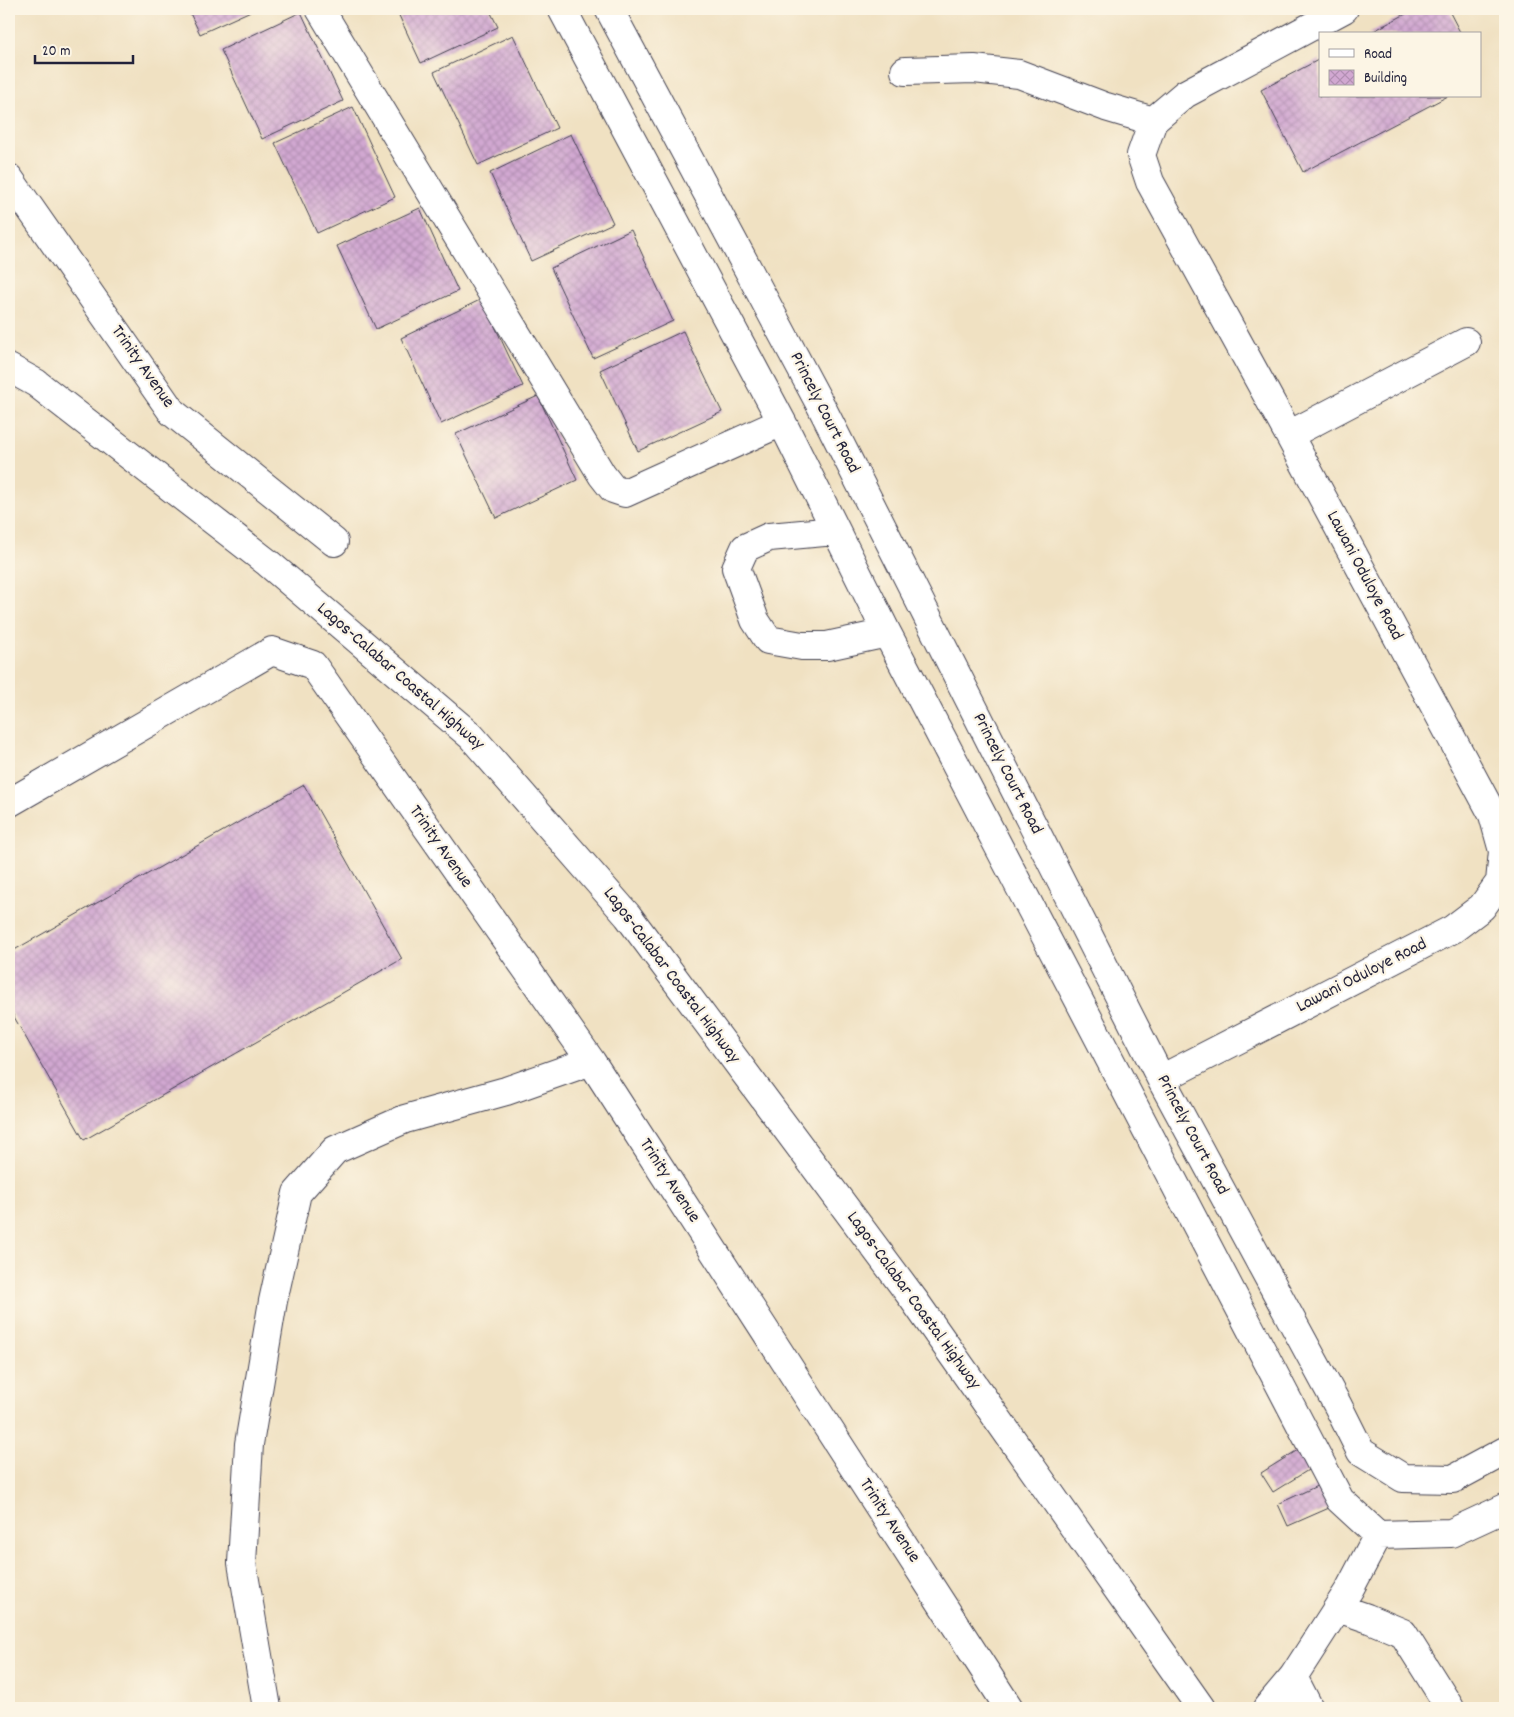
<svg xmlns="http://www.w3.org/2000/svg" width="1514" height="1717" font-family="Dekko,sans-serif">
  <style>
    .building { fill: url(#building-cross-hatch) }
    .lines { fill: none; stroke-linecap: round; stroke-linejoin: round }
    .minor-casing { stroke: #413f4f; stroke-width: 30 }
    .highway-casing { stroke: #413f4f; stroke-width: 30 }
    .minor { stroke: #fff; stroke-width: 28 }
    .highway { stroke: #fff; stroke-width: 28 }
    .labels { text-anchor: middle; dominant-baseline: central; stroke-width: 4.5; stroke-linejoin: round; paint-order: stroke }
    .street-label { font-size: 18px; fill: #22223b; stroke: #fcf5e5 }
  </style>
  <defs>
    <pattern id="building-cross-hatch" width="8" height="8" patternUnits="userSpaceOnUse" patternTransform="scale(1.25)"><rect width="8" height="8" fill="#d1a8d1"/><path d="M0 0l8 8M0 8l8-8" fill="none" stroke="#b390b4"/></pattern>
  </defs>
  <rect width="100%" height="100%" fill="#fcf5e5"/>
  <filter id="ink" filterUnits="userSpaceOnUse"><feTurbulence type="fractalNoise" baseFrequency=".02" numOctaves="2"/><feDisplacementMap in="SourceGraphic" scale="10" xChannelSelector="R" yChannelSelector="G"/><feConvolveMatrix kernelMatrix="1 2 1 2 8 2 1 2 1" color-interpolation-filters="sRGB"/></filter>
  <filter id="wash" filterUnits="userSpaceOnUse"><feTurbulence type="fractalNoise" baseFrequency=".0096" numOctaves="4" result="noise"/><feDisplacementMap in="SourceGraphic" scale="20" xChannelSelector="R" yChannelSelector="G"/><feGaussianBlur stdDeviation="1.12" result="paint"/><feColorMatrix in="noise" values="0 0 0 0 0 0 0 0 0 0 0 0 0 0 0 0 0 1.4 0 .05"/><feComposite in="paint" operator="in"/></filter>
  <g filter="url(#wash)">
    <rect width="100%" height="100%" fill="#f0e1c2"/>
    <g id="blocks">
      <path class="building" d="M 188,9 L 255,9 L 200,34 Z
        M 396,9 L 489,9 L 498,27 L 421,63 Z
        M 1415,9 L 1448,9 L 1461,34 L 1368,34 Z
        M 301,12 L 343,101 L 262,139 L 221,50 Z
        M 513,35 L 557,128 L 478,165 L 434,72 Z
        M 1320,59 L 1320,96 L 1448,96 L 1303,172 L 1261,90 Z
        M 353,107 L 395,197 L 317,233 L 275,143 Z
        M 571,134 L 613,223 L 531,261 L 490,173 Z
        M 420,208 L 458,291 L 376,329 L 337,246 Z
        M 631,230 L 673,321 L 593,358 L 551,268 Z
        M 482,299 L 523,386 L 441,424 L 401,338 Z
        M 683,331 L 722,412 L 638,451 L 600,370 Z
        M 538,396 L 577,480 L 496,518 L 456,434 Z
        M 304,785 L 402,959 L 84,1140 L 9,1008 L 9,953 Z
        M 1301,1448 L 1313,1467 L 1273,1492 L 1261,1473 Z
        M 1319,1485 L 1329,1508 L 1288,1526 L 1278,1504 Z"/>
    </g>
  </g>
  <g filter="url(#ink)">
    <use href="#blocks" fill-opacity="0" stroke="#413f4f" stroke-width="1"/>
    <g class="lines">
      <g class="minor-casing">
        <path id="minor" d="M 320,9 L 602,475 L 613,489 L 625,493 L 782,422
          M 562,9 L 782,422 L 887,633 L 1340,1500 L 1378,1535 L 1451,1533 L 1505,1508
          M 609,9 L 821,406 L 1161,1079 L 1338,1406 L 1361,1452 L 1403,1478 L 1453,1479 L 1505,1451
          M 905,71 L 974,69 L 1019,74 L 1106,107 L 1153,121
          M 9,178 L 172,412 L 334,542
          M 1289,435 L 1466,342
          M 835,531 L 769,537 L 745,548 L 736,568 L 755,620 L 768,640 L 802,646 L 827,646 L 887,633
          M 9,803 L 272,651 L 313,665 L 591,1061 L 1009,1708
          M 1161,1079 L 1453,929 L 1482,907 L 1500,882 L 1503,851 L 1493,815 L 1289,435 L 1150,182 L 1141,155 L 1153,121 L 1185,94 L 1344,9
          M 1338,1608 L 1367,1618 L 1403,1633 L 1450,1708
          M 1293,1677 L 1309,1708
          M 267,1708 L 242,1563 L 249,1444 L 273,1301 L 297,1193 L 335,1150 L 405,1119 L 506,1091 L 591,1061
          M 1267,1708 L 1293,1677 L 1349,1590 L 1378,1535"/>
      </g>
      <g class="highway-casing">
        <path id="highway" d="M 9,368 L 36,383 L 268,563 L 471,736 L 628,916 L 914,1300 L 1201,1708"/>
      </g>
      <use href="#minor" class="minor"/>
      <use href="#highway" class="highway"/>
    </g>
  </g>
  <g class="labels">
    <g class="street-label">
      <text transform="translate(142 367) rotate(55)">Trinity Avenue</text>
      <text transform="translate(824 413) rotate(63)">Princely Court Road</text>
      <text transform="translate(1364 576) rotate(62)">Lawani Oduloye Road</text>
      <text transform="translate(400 677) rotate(41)">Lagos-Calabar Coastal Highway</text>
      <text transform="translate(1007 774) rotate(63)">Princely Court Road</text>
      <text transform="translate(440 847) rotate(55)">Trinity Avenue</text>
      <text transform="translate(671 976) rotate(53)">Lagos-Calabar Coastal Highway</text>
      <text transform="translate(1362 976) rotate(-27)">Lawani Oduloye Road</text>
      <text transform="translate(1192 1135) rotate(62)">Princely Court Road</text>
      <text transform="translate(669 1181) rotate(57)">Trinity Avenue</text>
      <text transform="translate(913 1301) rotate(54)">Lagos-Calabar Coastal Highway</text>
      <text transform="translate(889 1521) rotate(57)">Trinity Avenue</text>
    </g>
  </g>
  <rect width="1514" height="1717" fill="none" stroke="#fcf5e5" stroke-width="30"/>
  <rect x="1319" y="32" width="162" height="65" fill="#fcf5e5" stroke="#a5a1a1"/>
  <rect x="1329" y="49" width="25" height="8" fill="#ffffff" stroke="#a5a1a1"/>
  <text x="1364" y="58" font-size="15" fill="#22223b">Road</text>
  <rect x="1329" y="70" width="25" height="15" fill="url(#building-cross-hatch)" stroke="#a5a1a1"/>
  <text x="1364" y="82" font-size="15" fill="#22223b">Building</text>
  <path d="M35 55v8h98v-8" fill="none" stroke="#22223b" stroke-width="2.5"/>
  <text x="42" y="55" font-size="15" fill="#22223b" stroke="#fcf5e5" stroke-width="4" paint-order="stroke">20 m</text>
</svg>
